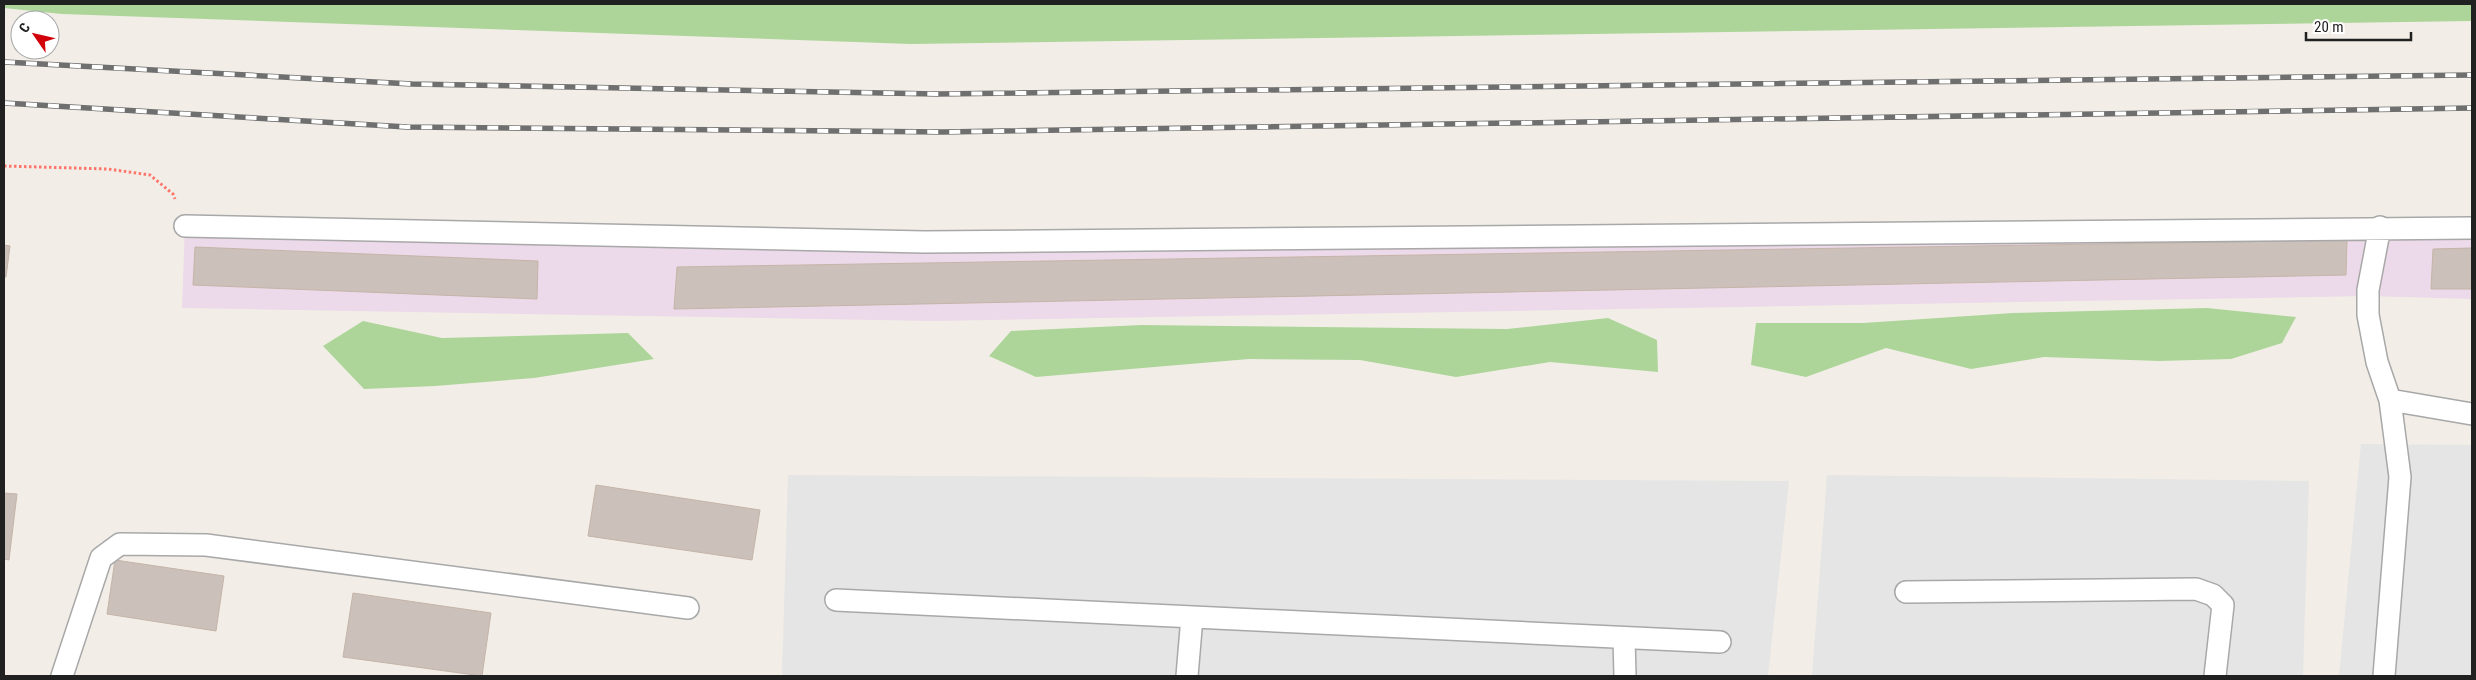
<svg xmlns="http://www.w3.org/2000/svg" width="2476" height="680" font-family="'Roboto Condensed',sans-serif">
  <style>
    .industrial { fill: #ecd9e9 }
    .forest { fill: #add599 }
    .parking { fill: #e5e5e5 }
    .building { fill: #cbc0ba; stroke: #c5b4a8 }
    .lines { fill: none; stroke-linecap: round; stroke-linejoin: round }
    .service-casing { stroke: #a8a8a8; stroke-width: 24 }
    .path { stroke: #ff756b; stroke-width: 3; stroke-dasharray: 2.5 2.5; stroke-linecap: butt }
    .service { stroke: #fff; stroke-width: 21 }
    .rail-casing { stroke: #6f6f6f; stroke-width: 5.5 }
    .rail { stroke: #fff; stroke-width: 4; stroke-dasharray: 11; stroke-linecap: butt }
  </style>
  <rect width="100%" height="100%" fill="#f2eee7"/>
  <path class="industrial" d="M 185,226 L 924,242 L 2472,227 L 2472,299 L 2368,296 L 933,321 L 182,308 Z"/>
  <path class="forest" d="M 4,4 L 2472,4 L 2472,21 L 911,44 L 62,14 L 4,8 Z
    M 2207,308 L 2296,317 L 2282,343 L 2231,359 L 2159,361 L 2044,357 L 1971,369 L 1886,348 L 1806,377 L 1751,365 L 1756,323 L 1863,323 L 2013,313 Z
    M 1608,318 L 1657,340 L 1658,372 L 1550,362 L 1456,377 L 1360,360 L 1249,359 L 1036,377 L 989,356 L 1011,331 L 1142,325 L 1507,329 Z
    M 363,321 L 442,338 L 628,333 L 654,359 L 534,378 L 435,386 L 364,389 L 323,346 Z"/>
  <path class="parking" d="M 2361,444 L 2472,445 L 2472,676 L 2339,676 Z
    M 788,475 L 1789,481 L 1768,676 L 782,676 Z
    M 1827,475 L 2309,481 L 2303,676 L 1812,676 Z"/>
  <path class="building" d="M 2347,240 L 2346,275 L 674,309 L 677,267 Z
    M 4,245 L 10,246 L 6,277 L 4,277 Z
    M 195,247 L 538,261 L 537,299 L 193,285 Z
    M 2472,248 L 2472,289 L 2431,289 L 2433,249 Z
    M 596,485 L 760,510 L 752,560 L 588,536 Z
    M 4,493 L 17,494 L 9,560 L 4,559 Z
    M 115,560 L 224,576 L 216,631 L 107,614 Z
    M 353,593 L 491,613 L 482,676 L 343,657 Z"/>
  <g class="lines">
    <g class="service-casing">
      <path id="service" d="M 185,226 L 924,242 L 2472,228
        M 2380,227 L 2368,290 L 2368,315 L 2377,362 L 2390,400 L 2400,477 L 2384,676
        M 2390,400 L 2472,414
        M 1906,592 L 2196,589 L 2213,595 L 2223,605 L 2215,676
        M 836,600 L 1720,642
        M 1624,638 L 1625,676
        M 62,676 L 101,558 L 120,544 L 206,545 L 688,608
        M 1187,676 L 1192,617"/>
    </g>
    <path class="path" d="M 4,166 L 108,169 L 150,175 L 173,194 L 175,199"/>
    <use href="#service" class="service"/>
    <g class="rail-casing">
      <path id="rail" d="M 4,62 L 412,84 L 937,94 L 2472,75
        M 4,103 L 407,127 L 943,132 L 2472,108"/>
    </g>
    <use href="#rail" class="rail"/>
  </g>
  <rect width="2476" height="680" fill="none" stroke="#212121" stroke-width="10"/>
  <g transform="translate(35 35) rotate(304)"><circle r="24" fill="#ffffff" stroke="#a6a6a6"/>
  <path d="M0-4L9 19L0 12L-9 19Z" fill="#d20008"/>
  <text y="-8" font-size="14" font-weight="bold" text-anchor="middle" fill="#212121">С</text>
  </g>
  <path d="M2306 32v8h105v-8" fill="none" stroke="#212121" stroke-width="2.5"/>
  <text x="2314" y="32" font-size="15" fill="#212121" stroke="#ffffff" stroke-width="4" paint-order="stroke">20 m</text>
</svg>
